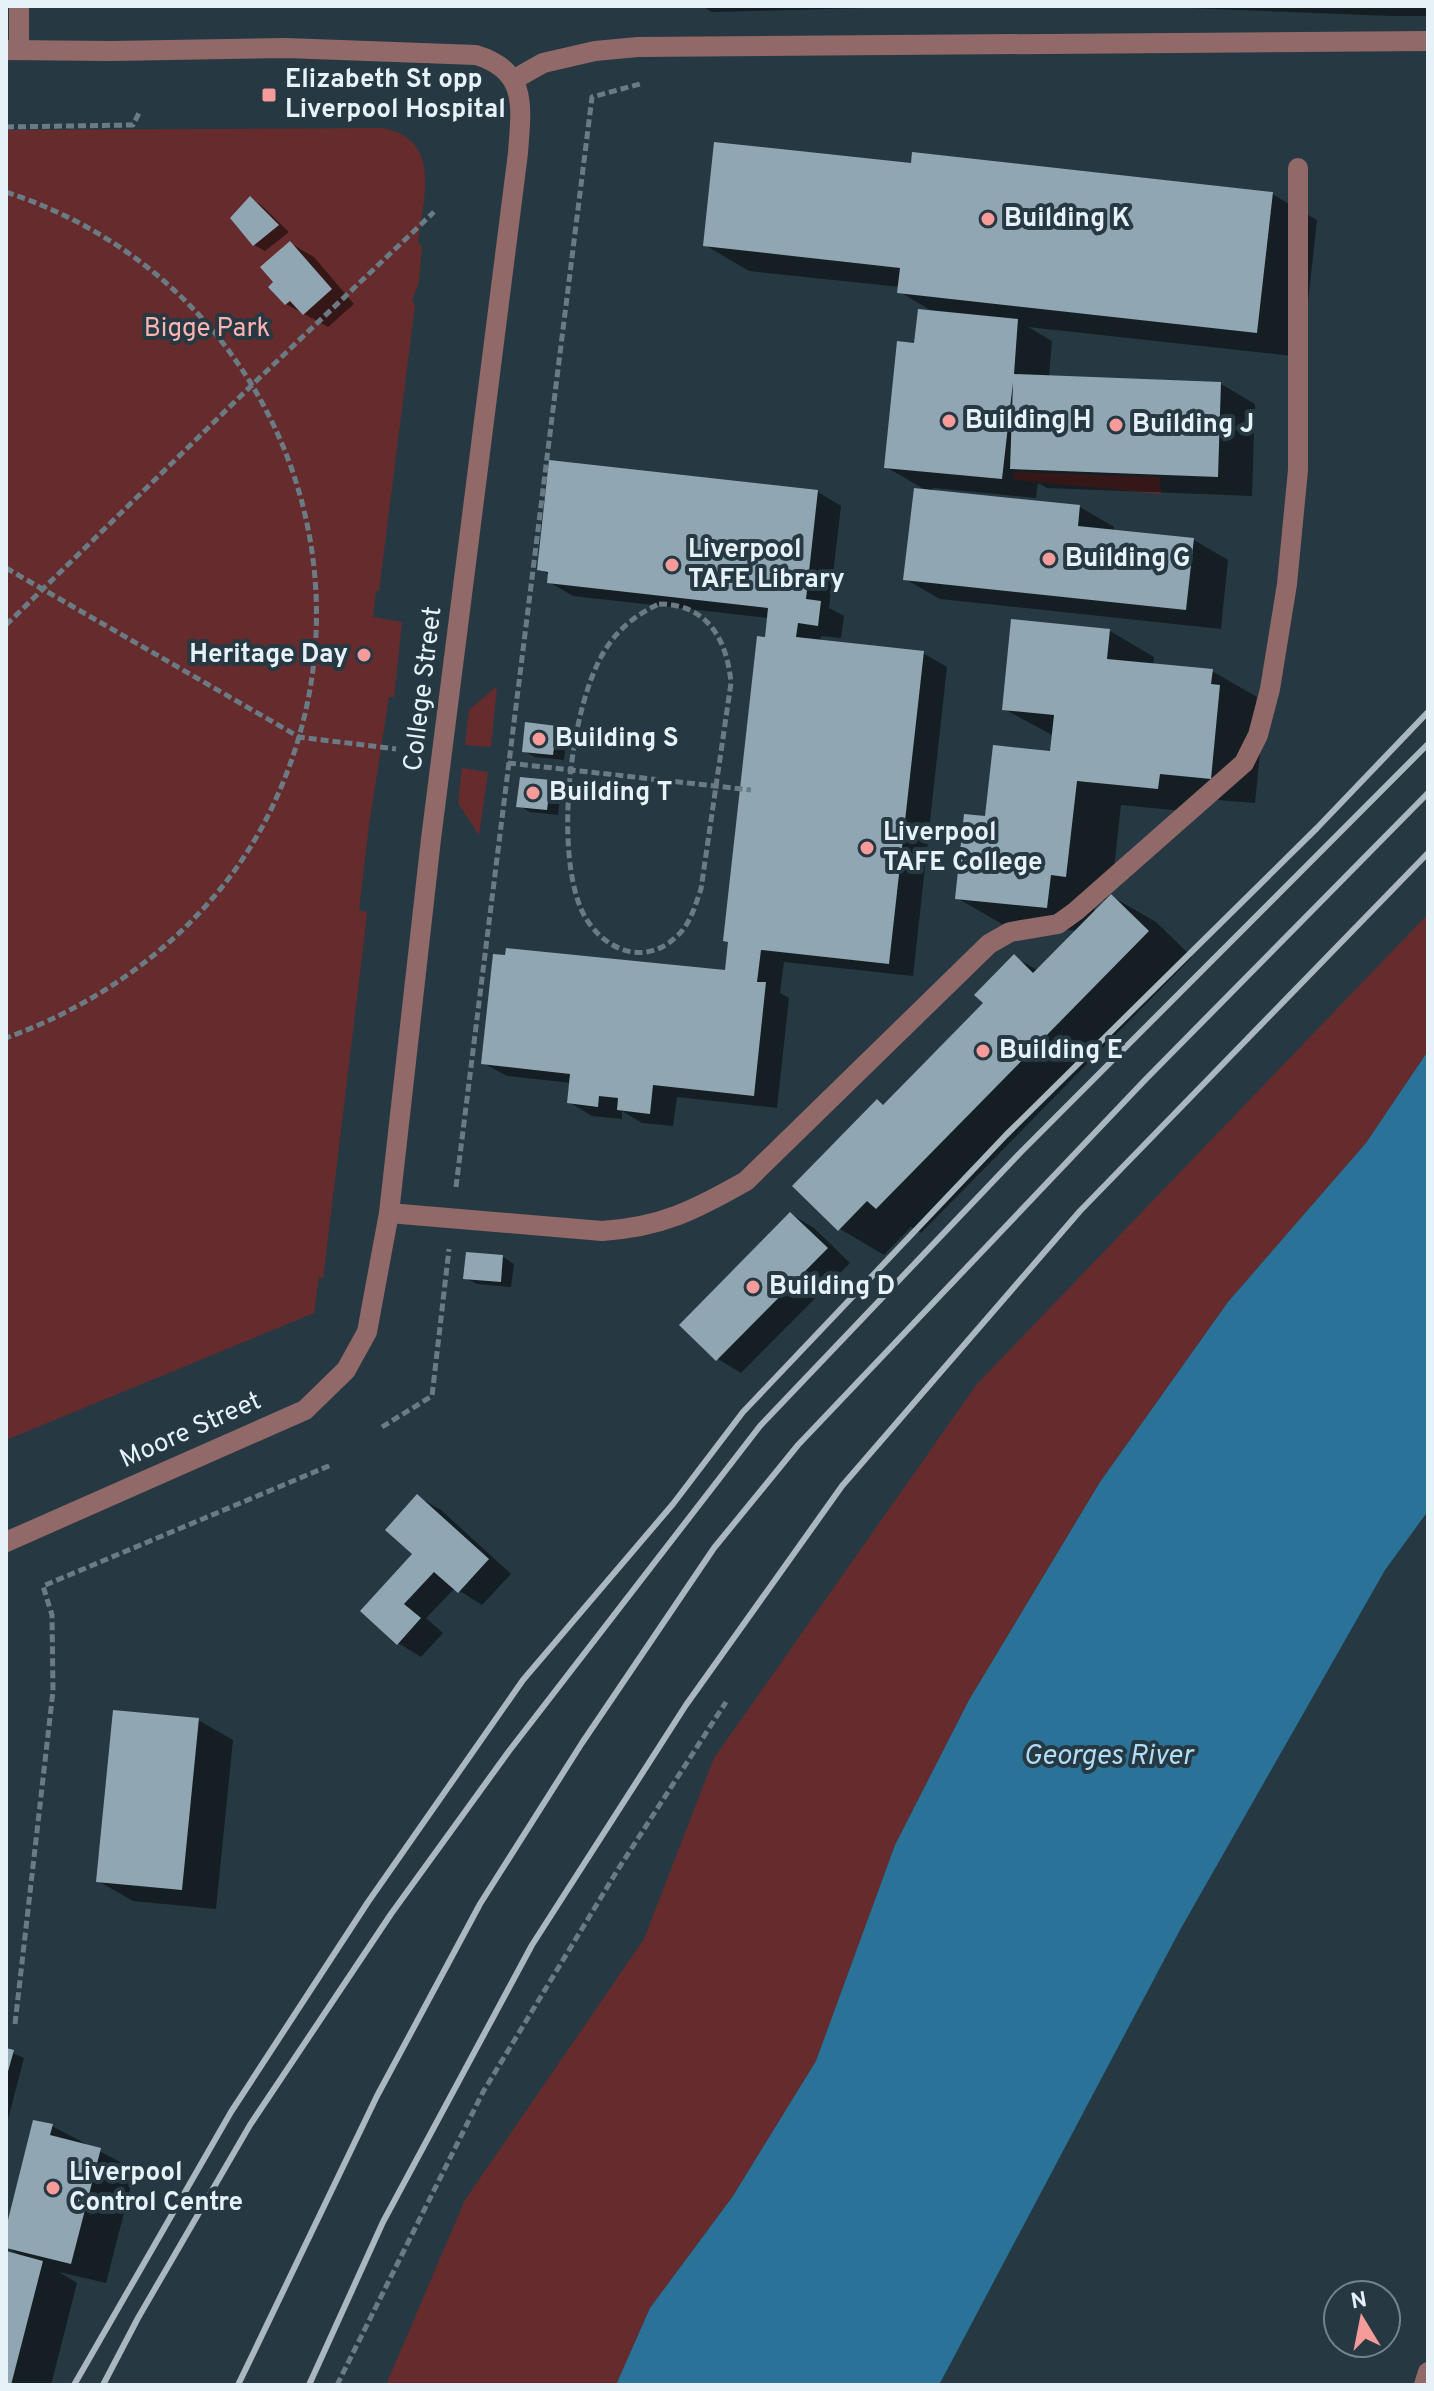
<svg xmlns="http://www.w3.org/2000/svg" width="1434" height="2391" font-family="Overpass,sans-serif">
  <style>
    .green { fill: #662c2d }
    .water { fill: #2a7297 }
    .shadow { fill: #0007; fill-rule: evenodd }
    .building { fill: #91a6b3 }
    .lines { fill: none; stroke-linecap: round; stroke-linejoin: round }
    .path { stroke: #6b7b84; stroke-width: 5; stroke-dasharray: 8 4; stroke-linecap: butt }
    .service { stroke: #916968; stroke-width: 20 }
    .minor { stroke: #916968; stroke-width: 20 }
    .rail { stroke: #aab7bf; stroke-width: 6 }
    .poi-dot { fill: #f59b9a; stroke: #263943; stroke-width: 3 }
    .labels { text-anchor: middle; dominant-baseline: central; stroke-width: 8; stroke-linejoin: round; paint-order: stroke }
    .poi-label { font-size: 26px; font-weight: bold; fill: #e6f1f8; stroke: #263943; text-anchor: start }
    .park-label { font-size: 26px; fill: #fcb3b1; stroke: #263943 }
    .street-label { font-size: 26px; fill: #e6f1f8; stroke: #263943 }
    .water-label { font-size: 28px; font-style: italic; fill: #b1dcf6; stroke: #263943 }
  </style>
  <rect width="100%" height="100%" fill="#263943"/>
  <path class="green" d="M 383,128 C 443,140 423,198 418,242 L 422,247 L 419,282 L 412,300 L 415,305 L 379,591 L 376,591 L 373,617 L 402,622 L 394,697 L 389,697 L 369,825 L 359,910 L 367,912 L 365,932 L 323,1279 L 319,1276 L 314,1313 L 6,1440 L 6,130 Z
    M 1013,472 L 1160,477 L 1161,494 L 1015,480 Z
    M 497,686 L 491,747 L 465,745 L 469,710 Z
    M 462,768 L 488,772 L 479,835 L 458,803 Z
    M 1428,914 L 1428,1051 L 1366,1143 L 1228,1302 L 1100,1482 L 969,1700 L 895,1845 L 816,2061 L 733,2196 L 650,2308 L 616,2385 L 386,2385 L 465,2200 L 644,1939 L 714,1758 L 977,1384 Z"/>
  <path class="water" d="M 1428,1051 L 1428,1511 L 1385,1570 L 1180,1930 L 939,2385 L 616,2385 L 650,2308 L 733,2196 L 816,2061 L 895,1845 L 969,1700 L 1100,1482 L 1228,1302 L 1366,1143 Z"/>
  <path class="shadow" d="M 702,6 L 942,6 L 712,12 Z
    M 1138,6 L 1428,6 L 1428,16 L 1392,16 Z
    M 913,165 L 1272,194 L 1317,220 L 1302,357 L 1028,327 L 1052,341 L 1049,377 L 1221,384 L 1255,404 L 1252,496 L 1047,488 L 1038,483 L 1036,498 L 933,488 L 932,492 L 1080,507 L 1114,527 L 1114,531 L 1194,540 L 1228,560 L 1221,629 L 940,599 L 905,579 L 929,492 L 886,467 L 916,345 L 935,313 L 900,292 L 900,287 L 749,271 L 705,245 Z
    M 250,198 L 261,205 L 289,232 L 265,251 L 254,245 Z
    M 290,243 L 314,257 L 354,304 L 328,327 L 286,304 L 276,282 Z
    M 818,492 L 841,506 L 829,608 L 844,616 L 841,638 L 821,636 L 820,642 L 923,653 L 947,667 L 913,976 L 784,962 L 780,993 L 789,998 L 777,1108 L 677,1097 L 673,1126 L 642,1123 L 622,1111 L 622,1119 L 592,1116 L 569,1102 L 571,1083 L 507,1076 L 483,1063 L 726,973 L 769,618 L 573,596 L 549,582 L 550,575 L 539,569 Z
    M 1110,631 L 1154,657 L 1153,666 L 1212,671 L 1257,697 L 1256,708 L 1264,712 L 1255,803 L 1204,799 L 1203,813 L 1121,805 L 1111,896 L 1156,922 L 1192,957 L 921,1233 L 911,1227 L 884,1255 L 840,1229 L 884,1106 L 986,1003 L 1014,957 L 1039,971 L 1078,931 L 1002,924 L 957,898 L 987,818 L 1052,753 L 1054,736 L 1004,709 ZM 1095,899 L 1108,901 L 1094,915 Z
    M 556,728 L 567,734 L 564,760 L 535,757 L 524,751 Z
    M 550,782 L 561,789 L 558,815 L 530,812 L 518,805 Z
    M 791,1214 L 814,1228 L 850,1263 L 741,1373 L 718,1359 L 682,1325 Z
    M 503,1257 L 514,1264 L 511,1287 L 477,1284 L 465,1278 Z
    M 418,1497 L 441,1510 L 511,1574 L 482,1605 L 455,1588 L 426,1618 L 443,1633 L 421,1657 L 398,1643 L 362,1611 L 415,1554 Z
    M 198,1720 L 233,1740 L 216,1909 L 133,1901 L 98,1881 Z
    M 6,2050 L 24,2058 L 6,2127 Z
    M 52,2126 L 135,2170 L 106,2283 L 59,2272 L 77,2283 L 51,2385 L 6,2385 L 6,2253 L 21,2256 L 6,2247 L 6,2236 Z"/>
  <path class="building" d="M 714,142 L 911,163 L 912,152 L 1273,192 L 1257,333 L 897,293 L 900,268 L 703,246 Z
    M 250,196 L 279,225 L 253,246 L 230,218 Z
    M 290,241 L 332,289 L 303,315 L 290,301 L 285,305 L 268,287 L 273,282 L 260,267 Z
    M 918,309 L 1018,319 L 1014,374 L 1221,382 L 1218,477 L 1010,469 L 1013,382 L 1002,479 L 884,468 L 897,341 L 914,343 Z
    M 549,460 L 818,490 L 806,599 L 821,601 L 818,626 L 798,623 L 796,637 L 924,651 L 889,964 L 761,950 L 757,982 L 766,982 L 754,1096 L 653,1085 L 650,1114 L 617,1110 L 618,1098 L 599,1096 L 598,1107 L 567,1103 L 570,1074 L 481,1064 L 493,954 L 505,955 L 506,948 L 725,970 L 728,942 L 723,941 L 757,636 L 765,637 L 768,608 L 547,583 L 548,572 L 537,570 Z
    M 914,488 L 1080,505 L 1078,526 L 1194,538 L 1186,610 L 903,580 Z
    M 1011,619 L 1110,629 L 1107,659 L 1213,669 L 1211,684 L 1220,685 L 1211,779 L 1160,774 L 1158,789 L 1077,781 L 1066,877 L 1051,875 L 1047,908 L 955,899 L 964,814 L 985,816 L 993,745 L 1050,751 L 1054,715 L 1002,710 Z
    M 525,722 L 557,726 L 553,755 L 522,752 Z
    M 520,777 L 551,780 L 547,810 L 516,807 Z
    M 1111,894 L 1149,931 L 876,1209 L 867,1201 L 838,1231 L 792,1186 L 877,1099 L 883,1105 L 983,1003 L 974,995 L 1014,954 L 1033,973 Z
    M 790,1212 L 828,1248 L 716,1361 L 679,1325 Z
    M 466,1252 L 503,1255 L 501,1282 L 463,1279 Z
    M 417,1494 L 489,1559 L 458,1593 L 434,1572 L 404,1604 L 421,1618 L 397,1645 L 360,1611 L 412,1554 L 385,1530 Z
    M 113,1710 L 199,1718 L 182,1890 L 96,1882 Z
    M 6,2048 L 14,2050 L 7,2075 L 6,2075 Z
    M 33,2120 L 53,2124 L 50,2135 L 101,2148 L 71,2264 L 6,2248 L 6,2228 Z
    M 6,2251 L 43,2261 L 11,2385 L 6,2385 Z"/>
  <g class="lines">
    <path class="path" d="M 6,127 L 133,125 L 140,111
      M 6,192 C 261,275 388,556 275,801 C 224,914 120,997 6,1038
      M 6,568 L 299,737 L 396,749
      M 659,604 C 707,604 727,639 731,683 L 701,889 C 695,906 690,925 676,937 C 642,969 599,947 582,911 C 554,850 570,706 605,650 C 618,629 637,614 659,604 Z
      M 6,625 L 253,384 L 434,212
      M 508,763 L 751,790
      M 456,1187 L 592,97 L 640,84
      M 382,1427 L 432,1396 L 449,1249
      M 15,2024 L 53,1691 L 52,1615 L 43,1586 L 331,1465
      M 337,2385 L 483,2092 L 617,1871 L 726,1702"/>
    <path class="service" d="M 389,1213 L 602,1231 C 662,1227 695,1210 746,1181 L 989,944 L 1010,932 L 1058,924 L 1076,911 L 1244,763 L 1258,735 L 1270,689 L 1287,584 L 1298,470 L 1298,168
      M 1424,2385 L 1428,2372"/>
    <path class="minor" d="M 19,6 L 19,49
      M 6,50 L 111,51 L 286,48 L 476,55 C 529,71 521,108 518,153 L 431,839 L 389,1213 L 367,1332 L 346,1370 L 305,1410 L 6,1542
      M 513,80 L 543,63 L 595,51 L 638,47 L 1428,41"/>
    <path class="rail" d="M 74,2385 L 231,2112 L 368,1902 L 523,1680 L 673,1504 L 743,1412 L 1006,1135 L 1317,828 L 1428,712
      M 103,2385 L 138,2318 L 250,2125 L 391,1914 L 509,1751 L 760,1426 L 1021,1152 L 1428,744
      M 238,2385 L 377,2096 L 480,1904 L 582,1743 L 714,1548 L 798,1445 L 1145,1080 L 1428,793
      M 309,2385 L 383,2222 L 532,1945 L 686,1705 L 842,1486 L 1080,1211 L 1428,853"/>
  </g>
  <g class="poi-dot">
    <rect x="261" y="87" width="16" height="16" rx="4"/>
    <circle cx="988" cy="219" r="8"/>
    <circle cx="949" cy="421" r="8"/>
    <circle cx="1116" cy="425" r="8"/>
    <circle cx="1049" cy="559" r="8"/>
    <circle cx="672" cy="565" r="8"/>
    <circle cx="364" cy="655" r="8"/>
    <circle cx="539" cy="739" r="8"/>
    <circle cx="533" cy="793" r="8"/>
    <circle cx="867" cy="848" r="8"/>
    <circle cx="983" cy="1051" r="8"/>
    <circle cx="753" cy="1287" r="8"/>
    <circle cx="53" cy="2188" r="8"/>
  </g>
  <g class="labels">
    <g class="poi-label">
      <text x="285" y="80">Elizabeth St opp<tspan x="285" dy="30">Liverpool Hospital</tspan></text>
      <text x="1004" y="219">Building K</text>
      <text x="965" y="421">Building H</text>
      <text x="1132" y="425">Building J</text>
      <text x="688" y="550">Liverpool<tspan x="688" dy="30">TAFE Library</tspan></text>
      <text x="1065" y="559">Building G</text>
      <text x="348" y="655" text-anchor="end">Heritage Day</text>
      <text x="555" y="739">Building S</text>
      <text x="549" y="793">Building T</text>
      <text x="883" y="833">Liverpool<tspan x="883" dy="30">TAFE College</tspan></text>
      <text x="999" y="1051">Building E</text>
      <text x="769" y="1287">Building D</text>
      <text x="69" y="2173">Liverpool<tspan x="69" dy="30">Control Centre</tspan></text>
    </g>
    <g class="park-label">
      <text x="207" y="329">Bigge Park</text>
    </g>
    <g class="street-label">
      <text transform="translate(424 689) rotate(-83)">College Street</text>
      <text transform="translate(191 1431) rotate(-24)">Moore Street</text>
    </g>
    <g class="water-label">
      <text x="1108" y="1757">Georges River</text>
    </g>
  </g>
  <rect width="1434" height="2391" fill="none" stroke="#e6f1f8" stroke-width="16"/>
  <g transform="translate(1362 2319) rotate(350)"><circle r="38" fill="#263943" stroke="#73838b" stroke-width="2"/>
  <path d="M0-6L14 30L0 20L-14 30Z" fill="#f59b9a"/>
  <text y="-12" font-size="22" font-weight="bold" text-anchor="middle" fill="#e6f1f8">N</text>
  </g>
</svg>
